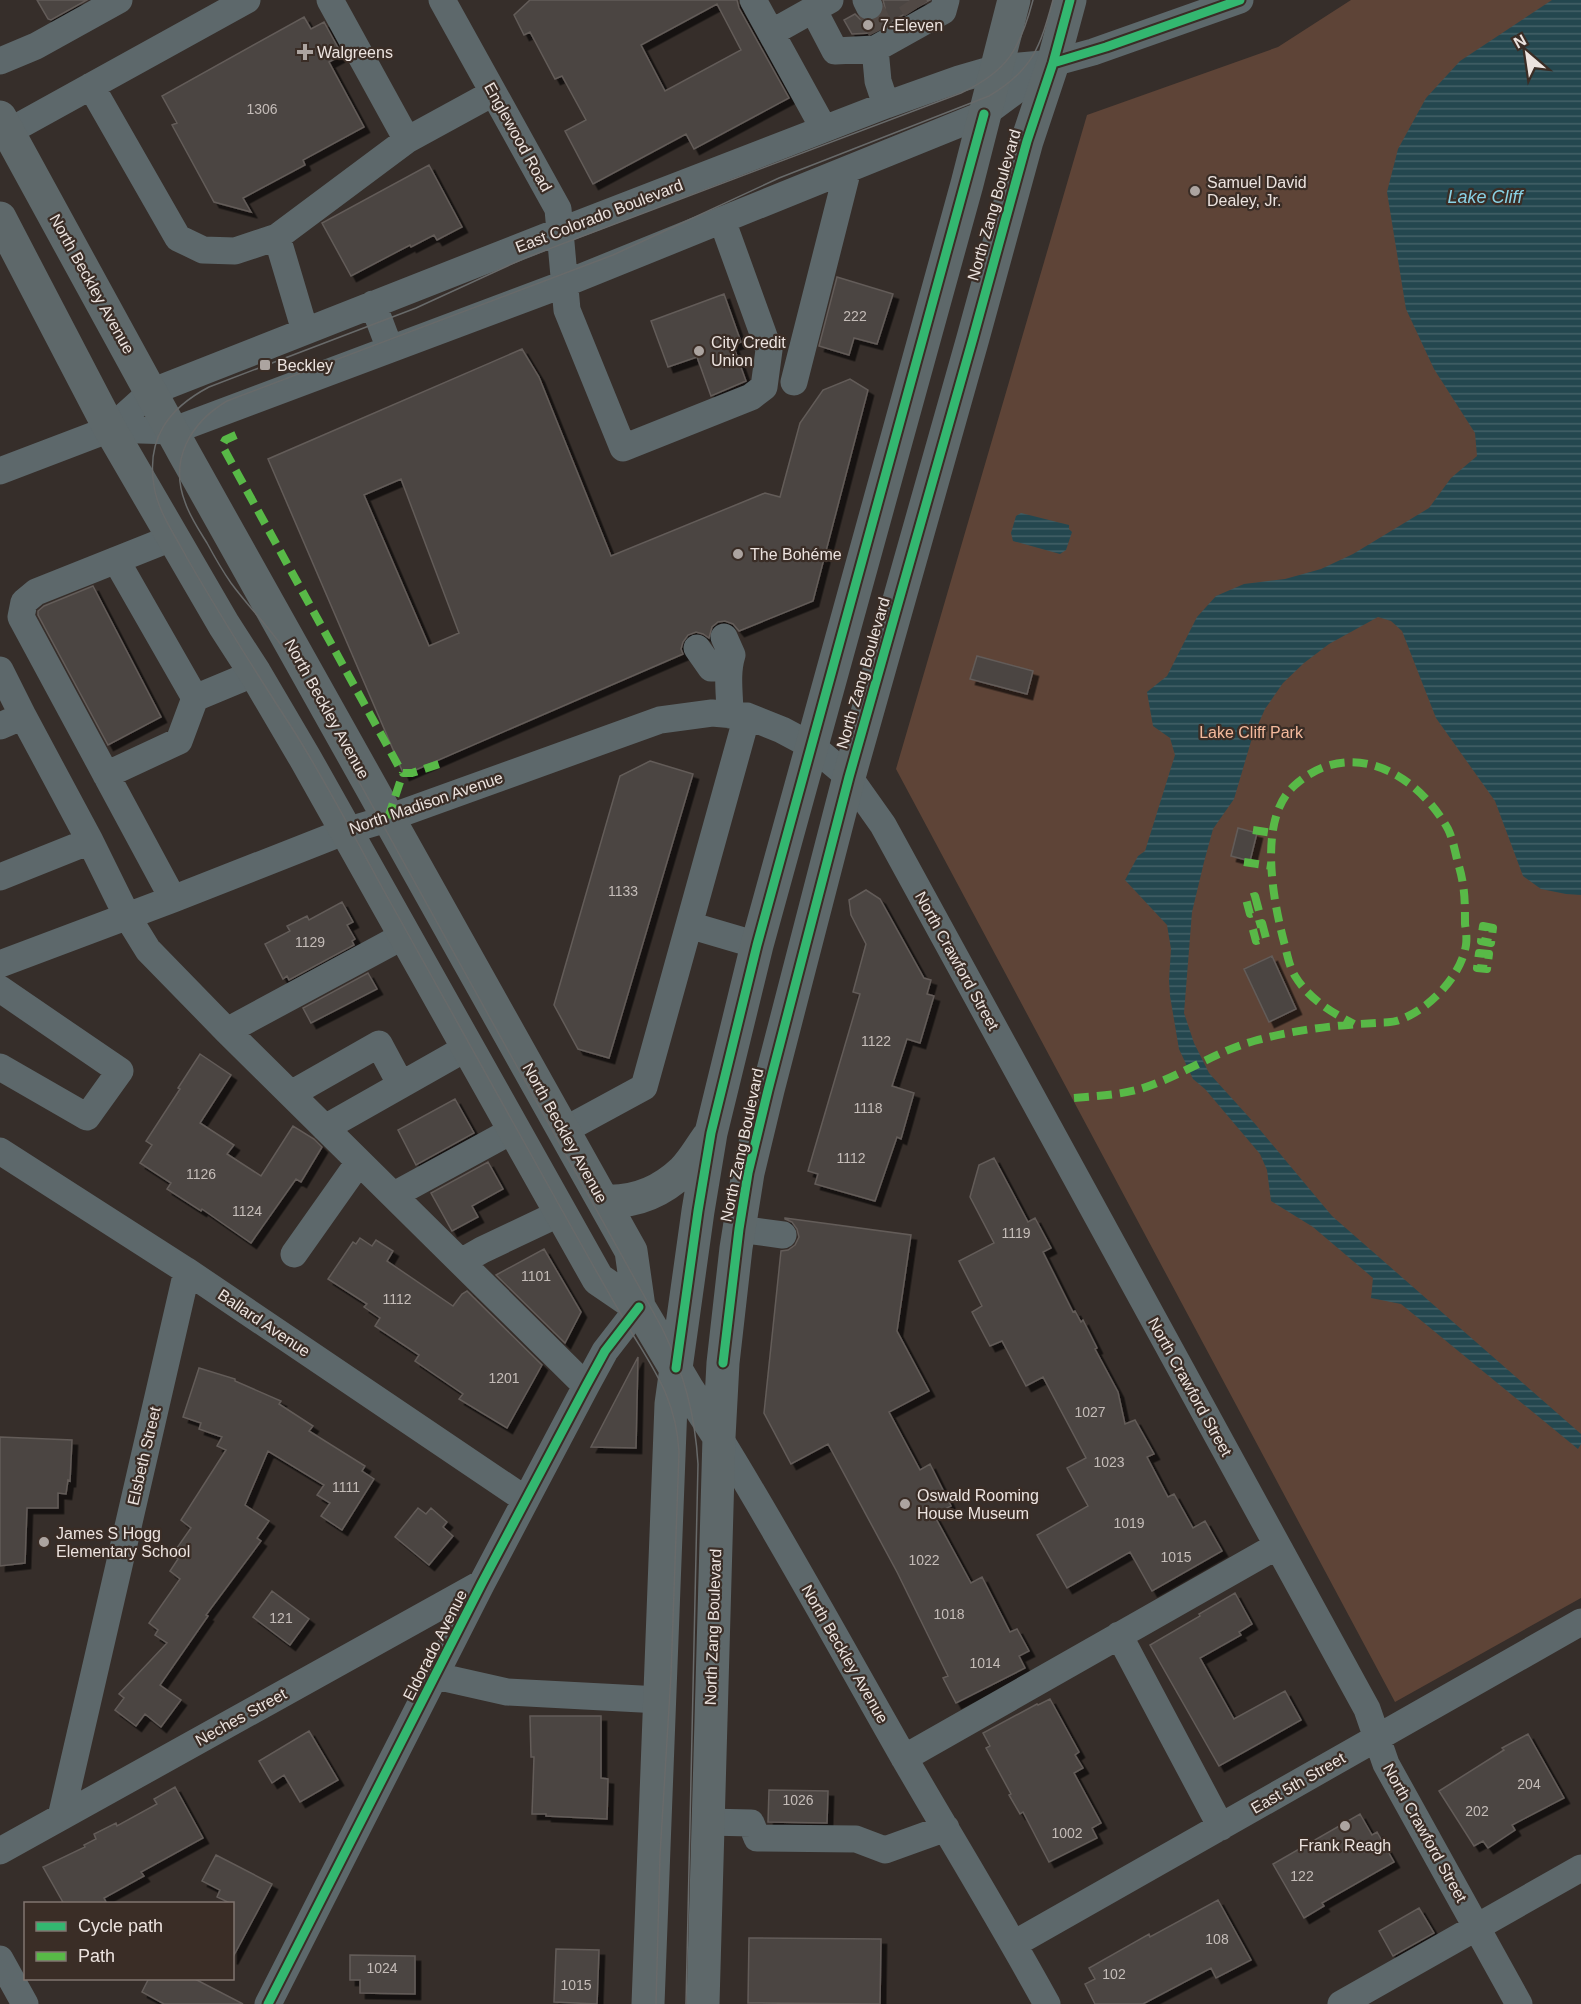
<svg xmlns="http://www.w3.org/2000/svg" width="1581" height="2004" font-family="Arial,sans-serif">
  <style>
    .green { fill: #5e4437 }
    .water { fill: url(#water-rules) }
    .building { fill: #4b4542; stroke: #635c59; stroke-width: 1.5; fill-rule: evenodd; filter: url(#shadow) }
    .lines { fill: none; stroke-linecap: round; stroke-linejoin: round }
    .minor-tunnel { stroke: #514945; stroke-width: 27; stroke-dasharray: 27 14; stroke-linecap: butt }
    .minor { stroke: #5d686b; stroke-width: 27 }
    .major { stroke: #5e686a; stroke-width: 33 }
    .tram { stroke: #686a6a; stroke-width: 1.5 }
    .quiet { stroke: #58b947; stroke-width: 8; stroke-dasharray: 15 8; stroke-linecap: butt }
    .cycleway-casing { stroke: #3a2d26; stroke-width: 13 }
    .cycleway { stroke: #33b770; stroke-width: 9 }
    .poi-dot { fill: #aca4a0; stroke: #3a2d26; stroke-width: 2 }
    .labels { text-anchor: middle; dominant-baseline: central; stroke-width: 4.5; stroke-linejoin: round; paint-order: stroke }
    .number-label { font-size: 14px; fill: #c4bcb8 }
    .poi-label { font-size: 16px; fill: #ece3df; stroke: #3a2d26; text-anchor: start }
    .street-label { font-size: 16px; fill: #ece3df; stroke: #3a2d26 }
    .park-label { font-size: 16px; fill: #f3b99c; stroke: #3a2d26 }
    .water-label { font-size: 18px; font-style: italic; fill: #89d2e5; stroke: #3a2d26 }
  </style>
  <defs>
    <pattern id="water-rules" width="6" height="5" patternUnits="userSpaceOnUse" patternTransform="scale(1.5)"><rect width="6" height="5" fill="#24474f"/><path d="M0 2.5h6" fill="none" stroke="#446168"/></pattern>
    <filter id="shadow"><feDropShadow dx="5.5" dy="5.5" stdDeviation="0" flood-color="#0009"/></filter>
  </defs>
  <rect width="100%" height="100%" fill="#362e2a"/>
  <path class="green" d="M 1351,0 L 1581,0 L 1581,1598 L 1395,1702 L 896,769 L 1087,115 L 1278,47 Z"/>
  <path class="water" d="M 1552,0 L 1581,0 L 1581,895 L 1566,894 L 1541,889 L 1523,876 L 1495,801 L 1436,718 L 1402,631 L 1391,621 L 1378,617 L 1329,644 L 1304,663 L 1283,683 L 1265,709 L 1252,738 L 1234,799 L 1213,829 L 1204,862 L 1192,912 L 1184,1013 L 1194,1043 L 1209,1073 L 1256,1125 L 1332,1216 L 1581,1434 L 1581,1444 L 1578,1449 L 1401,1304 L 1371,1298 L 1373,1278 L 1313,1227 L 1271,1201 L 1267,1170 L 1260,1154 L 1205,1089 L 1193,1079 L 1179,1049 L 1170,996 L 1169,980 L 1171,949 L 1167,925 L 1125,880 L 1138,856 L 1145,851 L 1175,755 L 1170,738 L 1153,726 L 1147,692 L 1167,676 L 1197,617 L 1216,596 L 1244,584 L 1285,579 L 1321,569 L 1353,554 L 1429,508 L 1451,478 L 1477,456 L 1475,433 L 1434,369 L 1406,309 L 1387,192 L 1398,149 L 1426,98 L 1460,61 Z
    M 1021,513 L 1069,525 L 1069,529 L 1072,532 L 1066,550 L 1060,554 L 1013,541 L 1011,533 L 1016,516 Z"/>
  <path class="building" d="M 37,0 L 87,0 L 51,20 L 48,19 Z
    M 530,0 L 737,0 L 739,8 L 789,98 L 694,149 L 686,134 L 593,184 L 565,131 L 586,120 L 562,76 L 555,79 L 530,32 L 524,35 L 514,15 ZM 717,4 L 741,50 L 665,91 L 641,45 Z
    M 883,0 L 930,0 L 871,33 L 852,34 L 844,20 L 855,14 L 860,19 L 867,22 L 877,20 L 882,14 L 885,8 Z
    M 304,17 L 311,29 L 324,22 L 342,55 L 329,62 L 364,127 L 303,160 L 305,165 L 243,198 L 251,212 L 214,202 L 172,125 L 177,123 L 162,96 Z
    M 429,165 L 462,227 L 437,240 L 434,235 L 411,247 L 410,245 L 351,276 L 322,223 Z
    M 837,277 L 893,294 L 877,344 L 854,338 L 849,355 L 819,346 Z
    M 724,294 L 741,342 L 733,345 L 746,381 L 711,396 L 697,357 L 668,367 L 651,321 Z
    M 522,349 L 539,377 L 611,556 L 765,493 L 780,497 L 800,423 L 823,390 L 850,379 L 868,390 L 813,601 L 739,631 L 733,624 L 725,621 L 718,622 L 712,627 L 709,638 L 703,634 L 696,632 L 688,635 L 683,642 L 681,649 L 683,654 L 404,775 L 268,459 ZM 401,479 L 459,633 L 429,646 L 364,495 Z
    M 93,586 L 161,717 L 108,745 L 38,615 L 38,611 L 44,606 Z
    M 977,656 L 1033,671 L 1027,694 L 970,679 Z
    M 650,761 L 693,774 L 609,1058 L 578,1049 L 554,1005 L 620,776 Z
    M 1238,828 L 1257,833 L 1250,861 L 1231,856 Z
    M 866,890 L 880,899 L 924,978 L 931,980 L 927,994 L 934,996 L 920,1043 L 907,1039 L 892,1086 L 914,1093 L 901,1139 L 897,1137 L 875,1201 L 815,1184 L 818,1174 L 808,1171 L 860,994 L 853,992 L 866,944 L 851,915 L 849,900 Z
    M 342,902 L 353,922 L 347,925 L 355,939 L 352,941 L 354,945 L 289,980 L 287,976 L 283,979 L 265,944 L 290,931 L 287,926 L 307,916 L 309,920 Z
    M 1272,956 L 1296,1009 L 1269,1022 L 1244,969 Z
    M 368,973 L 377,989 L 311,1023 L 303,1008 Z
    M 200,1054 L 231,1075 L 200,1123 L 234,1145 L 227,1154 L 261,1176 L 293,1126 L 314,1139 L 322,1147 L 301,1182 L 296,1179 L 251,1243 L 202,1209 L 201,1211 L 167,1189 L 171,1183 L 140,1163 L 152,1145 L 146,1141 L 180,1089 L 178,1088 Z
    M 455,1099 L 474,1133 L 416,1165 L 398,1130 Z
    M 994,1158 L 1028,1222 L 1035,1218 L 1051,1248 L 1043,1252 L 1073,1312 L 1075,1311 L 1081,1322 L 1083,1320 L 1097,1348 L 1095,1349 L 1118,1392 L 1125,1424 L 1135,1420 L 1154,1454 L 1147,1457 L 1168,1497 L 1174,1494 L 1193,1528 L 1205,1521 L 1222,1551 L 1152,1591 L 1130,1552 L 1067,1588 L 1037,1535 L 1088,1506 L 1067,1468 L 1086,1458 L 1043,1377 L 1026,1386 L 1002,1341 L 990,1346 L 972,1312 L 982,1306 L 959,1261 L 994,1243 L 970,1197 L 979,1165 Z
    M 488,1162 L 503,1189 L 472,1206 L 478,1217 L 452,1231 L 431,1193 Z
    M 785,1218 L 911,1235 L 897,1331 L 929,1391 L 889,1412 L 920,1470 L 930,1464 L 951,1506 L 934,1515 L 971,1583 L 982,1577 L 1010,1632 L 1017,1629 L 1029,1651 L 1019,1656 L 1025,1668 L 956,1703 L 943,1678 L 948,1676 L 897,1572 L 828,1444 L 791,1464 L 764,1413 L 781,1251 L 788,1250 L 795,1245 L 799,1237 L 797,1229 L 792,1222 L 785,1219 Z
    M 360,1238 L 372,1246 L 376,1240 L 393,1251 L 387,1261 L 453,1306 L 462,1294 L 467,1291 L 542,1365 L 507,1428 L 459,1399 L 463,1394 L 415,1361 L 419,1355 L 375,1326 L 380,1318 L 364,1307 L 367,1304 L 328,1279 L 353,1242 L 356,1244 Z
    M 544,1249 L 581,1312 L 565,1343 L 496,1275 Z
    M 638,1357 L 636,1448 L 591,1447 Z
    M 199,1368 L 235,1379 L 235,1381 L 281,1401 L 279,1404 L 313,1426 L 309,1431 L 365,1466 L 362,1471 L 374,1479 L 342,1530 L 321,1516 L 330,1503 L 317,1495 L 324,1485 L 268,1451 L 245,1505 L 269,1521 L 257,1538 L 261,1541 L 206,1615 L 208,1616 L 160,1685 L 181,1700 L 161,1727 L 145,1714 L 136,1726 L 115,1710 L 124,1698 L 119,1694 L 167,1643 L 155,1635 L 158,1630 L 149,1623 L 180,1579 L 170,1571 L 178,1559 L 172,1555 L 191,1528 L 181,1520 L 226,1450 L 217,1446 L 222,1437 L 199,1429 L 201,1423 L 183,1417 Z
    M 0,1437 L 72,1440 L 70,1481 L 68,1480 L 66,1494 L 58,1493 L 58,1508 L 27,1508 L 25,1563 L 0,1566 Z
    M 418,1508 L 426,1514 L 431,1508 L 447,1522 L 443,1527 L 453,1536 L 429,1565 L 395,1537 Z
    M 272,1591 L 309,1619 L 290,1645 L 253,1617 Z
    M 1235,1593 L 1252,1624 L 1239,1632 L 1241,1635 L 1200,1658 L 1234,1719 L 1285,1691 L 1301,1720 L 1219,1766 L 1150,1645 L 1200,1616 L 1199,1614 Z
    M 1050,1699 L 1079,1752 L 1075,1755 L 1083,1768 L 1074,1773 L 1101,1823 L 1092,1828 L 1097,1838 L 1049,1862 L 1023,1812 L 1020,1814 L 1009,1795 L 1011,1794 L 986,1748 L 990,1746 L 983,1733 L 1037,1704 L 1038,1705 Z
    M 530,1716 L 601,1716 L 601,1778 L 608,1779 L 607,1819 L 546,1816 L 546,1814 L 532,1814 L 534,1757 L 531,1757 Z
    M 309,1731 L 338,1780 L 300,1802 L 284,1775 L 272,1783 L 259,1761 Z
    M 1528,1734 L 1564,1798 L 1512,1825 L 1515,1830 L 1488,1848 L 1483,1841 L 1474,1846 L 1439,1791 L 1504,1750 L 1502,1748 Z
    M 175,1787 L 203,1838 L 141,1872 L 144,1876 L 104,1898 L 107,1904 L 64,1904 L 43,1867 L 85,1847 L 84,1845 L 96,1839 L 94,1834 L 116,1823 L 117,1826 L 157,1804 L 154,1799 Z
    M 769,1790 L 828,1791 L 827,1823 L 768,1822 Z
    M 1360,1814 L 1372,1835 L 1377,1832 L 1394,1862 L 1322,1903 L 1324,1906 L 1304,1918 L 1273,1864 Z
    M 216,1855 L 272,1884 L 232,1959 L 232,1904 L 217,1897 L 220,1890 L 202,1881 Z
    M 1218,1900 L 1251,1960 L 1216,1978 L 1211,1968 L 1143,2004 L 1095,2004 L 1085,1984 L 1095,1979 L 1089,1968 L 1149,1934 L 1150,1937 Z
    M 1419,1908 L 1434,1933 L 1393,1956 L 1379,1931 Z
    M 749,1938 L 881,1939 L 880,2004 L 748,2003 Z
    M 556,1949 L 599,1950 L 597,2004 L 554,2002 Z
    M 350,1955 L 415,1956 L 415,1994 L 360,1993 L 360,1980 L 350,1980 Z
    M 149,1978 L 193,1978 L 243,2004 L 164,2004 L 142,1992 Z"/>
  <g class="lines">
    <path class="minor-tunnel" d="M 910,0 L 916,9
      M 869,6 L 881,30"/>
    <path class="minor" d="M 330,0 L 407,140 L 493,93
      M 442,0 L 558,209 L 567,310 L 623,448 L 751,397 L 764,387 L 769,350 L 722,220
      M 753,0 L 824,129
      M 866,0 L 869,6
      M 813,9 L 835,51 L 875,49
      M 771,33 L 830,0
      M 0,61 L 36,46 L 119,0
      M 91,86 L 178,238 L 203,250 L 235,251 L 277,237
      M 886,105 L 878,81 L 875,49 L 943,11 L 946,0
      M 8,132 L 247,0
      M 373,304 L 390,349
      M 305,331 L 277,237 L 407,140
      M 794,382 L 848,169
      M 110,429 L 172,431 L 564,284 L 984,114 L 1052,64
      M 0,471 L 110,429 L 151,392 L 560,231 L 886,105 L 959,79 L 997,68 L 1053,63 L 1093,52 L 1240,0
      M 116,560 L 195,698
      M 724,637 L 732,655 C 726,674 730,695 730,715
      M 697,648 L 711,668 L 728,668
      M 0,670 L 23,716
      M 0,726 L 23,716 L 90,841 L 127,916 L 148,950 L 227,1031 L 586,1386
      M 106,775 L 179,741 L 195,698 L 255,673
      M 0,877 L 90,841
      M 173,899 L 21,617 L 24,602 L 36,592 L 174,537
      M 689,925 L 757,945
      M 0,964 L 173,899 L 346,831 L 380,821 L 660,720 L 712,713 L 747,716 L 782,730 L 812,746 L 849,777 L 883,825 L 1367,1709 L 1386,1764 L 1519,2004
      M 0,989 L 120,1071 L 87,1117 L 0,1067
      M 227,1031 L 405,935
      M 291,1094 L 379,1044 L 401,1085
      M 325,1128 L 468,1047
      M 563,1131 L 644,1087 L 747,716
      M 0,1151 L 187,1271 L 526,1500
      M 394,1195 L 515,1129
      M 739,1229 L 783,1235
      M 294,1254 L 359,1162
      M 461,1262 L 482,1250 L 560,1213
      M 719,1437 C 783,1541 842,1649 903,1756 C 951,1839 1001,1920 1047,2004
      M 1119,1635 L 1221,1827
      M 436,1676 L 507,1692 L 660,1700
      M 904,1758 L 1277,1546
      M 61,1817 L 187,1271
      M 708,1822 L 751,1823 L 757,1838 L 856,1839 L 885,1850 L 946,1828
      M 0,1851 L 482,1583
      M 1014,1944 L 1581,1622
      M 0,1959 L 25,2004
      M 268,2004 L 482,1583 L 586,1386 L 605,1351 L 639,1307
      M 1341,2004 L 1581,1868"/>
    <path class="major" d="M 0,117 L 184,453 L 631,1251 L 639,1307 L 687,1388 L 719,1437
      M 0,218 L 110,429 L 224,625 L 255,673 L 305,758 L 598,1279 L 639,1307
      M 603,1201 C 634,1203 661,1192 683,1171 C 693,1161 700,1148 708,1137
      M 648,2004 L 671,1404 L 698,1211 L 711,1133 L 757,945 L 967,184 L 1014,0
      M 703,2004 L 719,1437 L 723,1363 L 736,1248 L 748,1173 L 768,1090 L 849,777 L 973,338 L 1027,141 L 1053,63 L 1070,0"/>
    <path class="tram" d="M 656,2004 L 660,1855 L 671,1675 L 679,1452 C 676,1396 652,1368 626,1323 C 601,1280 577,1237 553,1194 C 498,1095 443,996 388,898 C 357,842 328,785 294,731 C 257,674 221,617 187,558 C 175,535 158,512 154,486 C 146,438 169,408 209,387 L 416,308 L 525,258 L 961,93 C 1008,71 1020,49 1033,0
      M 686,2004 L 698,1464 C 695,1414 684,1373 662,1328 L 291,659 C 273,631 250,609 231,583 C 222,570 214,556 207,543 C 199,530 190,517 185,502 C 169,460 190,423 227,401 L 613,255 L 779,178 L 989,96 C 1033,70 1040,47 1053,0"/>
    <path class="quiet" d="M 236,435 L 225,440 L 223,444 L 224,449 L 399,767 L 403,773 L 412,773 L 442,763
      M 388,818 L 403,773
      M 1253,830 L 1273,833
      M 1244,862 L 1271,866
      M 1255,896 L 1259,911 L 1250,914 L 1246,899 Z
      M 1262,923 L 1266,938 L 1256,941 L 1252,926 Z
      M 1483,926 L 1493,928 L 1491,943 L 1481,941 Z
      M 1479,953 L 1489,954 L 1487,969 L 1477,968 Z
      M 1074,1098 C 1095,1096 1120,1095 1140,1089 C 1180,1077 1214,1052 1254,1041 C 1293,1030 1335,1025 1376,1023 C 1382,1022 1390,1023 1396,1021 C 1427,1012 1461,977 1466,945 C 1467,938 1466,931 1465,924 C 1465,901 1465,886 1458,863 C 1455,852 1453,839 1448,829 C 1417,773 1350,736 1295,785 C 1257,818 1273,900 1284,942 C 1287,953 1289,966 1295,976 C 1309,999 1331,1012 1354,1024"/>
    <g class="cycleway-casing">
      <path id="cycleway" d="M 1053,63 L 1106,47 L 1240,0
        M 723,1363 L 739,1229 L 748,1173 L 768,1090 L 849,777 L 973,338 L 1027,141 L 1053,63 L 1070,0
        M 676,1368 L 698,1211 L 711,1133 L 757,945 L 984,114
        M 268,2004 L 482,1583 L 586,1386 L 605,1351 L 639,1307"/>
    </g>
    <use href="#cycleway" class="cycleway"/>
  </g>
  <g class="poi-dot">
    <circle cx="868" cy="25" r="6"/>
    <path d="M302 43h6v6h6v6h-6v6h-6v-6h-6v-6h6z"/>
    <circle cx="1195" cy="191" r="6"/>
    <circle cx="699" cy="351" r="6"/>
    <rect x="259" y="359" width="12" height="12" rx="3"/>
    <circle cx="738" cy="554" r="6"/>
    <circle cx="905" cy="1504" r="6"/>
    <circle cx="44" cy="1542" r="6"/>
    <circle cx="1345" cy="1826" r="6"/>
  </g>
  <g class="labels">
    <g class="number-label">
      <text x="262" y="109">1306</text>
      <text x="855" y="316">222</text>
      <text x="623" y="891">1133</text>
      <text x="310" y="942">1129</text>
      <text x="876" y="1041">1122</text>
      <text x="868" y="1108">1118</text>
      <text x="851" y="1158">1112</text>
      <text x="201" y="1174">1126</text>
      <text x="247" y="1211">1124</text>
      <text x="1016" y="1233">1119</text>
      <text x="536" y="1276">1101</text>
      <text x="397" y="1299">1112</text>
      <text x="504" y="1378">1201</text>
      <text x="1090" y="1412">1027</text>
      <text x="1109" y="1462">1023</text>
      <text x="346" y="1487">1111</text>
      <text x="1129" y="1523">1019</text>
      <text x="1176" y="1557">1015</text>
      <text x="924" y="1560">1022</text>
      <text x="949" y="1614">1018</text>
      <text x="281" y="1618">121</text>
      <text x="985" y="1663">1014</text>
      <text x="1529" y="1784">204</text>
      <text x="798" y="1800">1026</text>
      <text x="1477" y="1811">202</text>
      <text x="1067" y="1833">1002</text>
      <text x="1302" y="1876">122</text>
      <text x="1217" y="1939">108</text>
      <text x="382" y="1968">1024</text>
      <text x="1114" y="1974">102</text>
      <text x="576" y="1985">1015</text>
    </g>
    <g class="poi-label">
      <text x="880" y="25">7-Eleven</text>
      <text x="317" y="52">Walgreens</text>
      <text x="1207" y="182">Samuel David<tspan x="1207" dy="18">Dealey, Jr.</tspan></text>
      <text x="711" y="342">City Credit<tspan x="711" dy="18">Union</tspan></text>
      <text x="277" y="365">Beckley</text>
      <text x="750" y="554">The Bohéme</text>
      <text x="917" y="1495">Oswald Rooming<tspan x="917" dy="18">House Museum</tspan></text>
      <text x="56" y="1533">James S Hogg<tspan x="56" dy="18">Elementary School</tspan></text>
      <text x="1345" y="1845" text-anchor="middle">Frank Reagh</text>
    </g>
    <g class="street-label">
      <text transform="translate(518 137) rotate(61)">Englewood Road</text>
      <text transform="translate(994 205) rotate(-74)">North Zang Boulevard</text>
      <text transform="translate(599 216) rotate(-21)">East Colorado Boulevard</text>
      <text transform="translate(92 284) rotate(61)">North Beckley Avenue</text>
      <text transform="translate(863 673) rotate(-74)">North Zang Boulevard</text>
      <text transform="translate(327 709) rotate(61)">North Beckley Avenue</text>
      <text transform="translate(426 803) rotate(-19)">North Madison Avenue</text>
      <text transform="translate(957 961) rotate(61)">North Crawford Street</text>
      <text transform="translate(565 1133) rotate(61)">North Beckley Avenue</text>
      <text transform="translate(742 1145) rotate(-78)">North Zang Boulevard</text>
      <text transform="translate(264 1323) rotate(34)">Ballard Avenue</text>
      <text transform="translate(1190 1387) rotate(61)">North Crawford Street</text>
      <text transform="translate(144 1456) rotate(-77)">Elsbeth Street</text>
      <text transform="translate(713 1627) rotate(-88)">North Zang Boulevard</text>
      <text transform="translate(435 1645) rotate(-63)">Eldorado Avenue</text>
      <text transform="translate(845 1654) rotate(60)">North Beckley Avenue</text>
      <text transform="translate(241 1717) rotate(-29)">Neches Street</text>
      <text transform="translate(1298 1783) rotate(-30)">East 5th Street</text>
      <text transform="translate(1425 1833) rotate(61)">North Crawford Street</text>
    </g>
    <g class="park-label">
      <text x="1251" y="732">Lake Cliff Park</text>
    </g>
    <g class="water-label">
      <text x="1485" y="197">Lake Cliff</text>
    </g>
  </g>
  <rect x="24" y="1902" width="210" height="78" fill="#3a2d26" stroke="#817670" stroke-width="1.5"/>
  <rect x="36" y="1922" width="30" height="9" fill="#33b770" stroke="#817670" stroke-width="1.5"/>
  <text x="78" y="1932" font-size="18" fill="#ece3df">Cycle path</text>
  <rect x="36" y="1952" width="30" height="9" fill="#58b947" stroke="#817670" stroke-width="1.5"/>
  <text x="78" y="1962" font-size="18" fill="#ece3df">Path</text>
  <g transform="translate(1527 54) rotate(331)" stroke="#3a2d26" stroke-width="4.5" paint-order="stroke">
  <path d="M0-4.5L10 22L0 15L-10 22Z" fill="#ece3df"/>
  <text y="-9" font-size="16" font-weight="bold" text-anchor="middle" fill="#ece3df">N</text>
  </g>
</svg>
